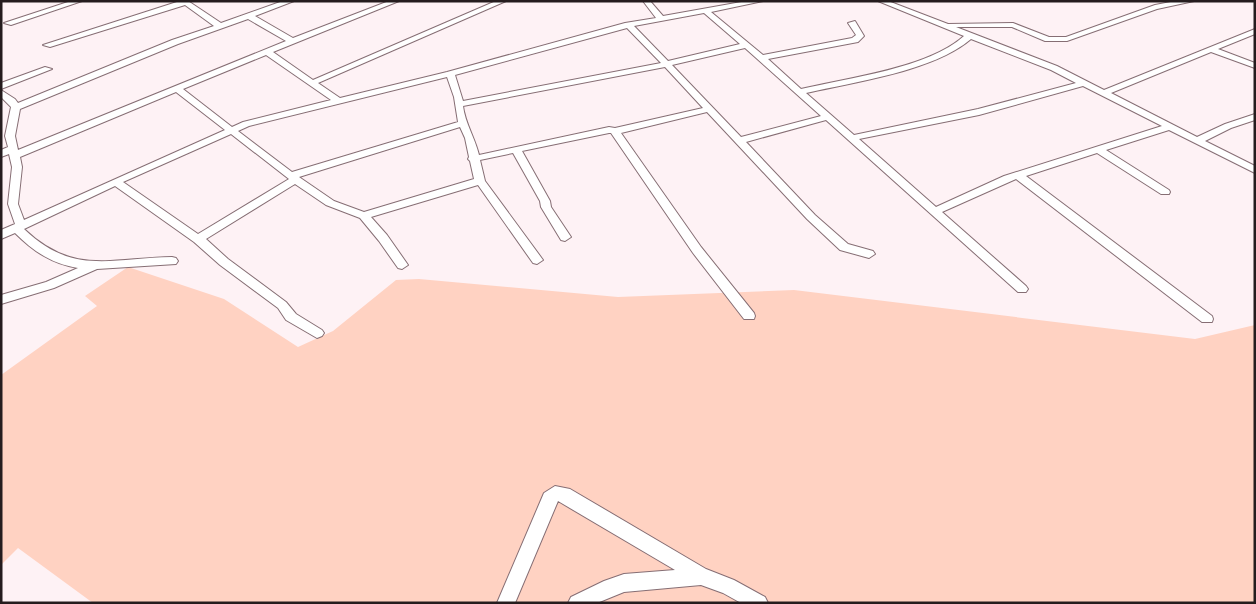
<svg xmlns="http://www.w3.org/2000/svg" width="1256" height="604" font-family="'Playfair Display',serif">
  <style>
    .green { fill: #ffd2c2 }
    .lines { fill: none; stroke-linecap: round; stroke-linejoin: round }
    .minor-casing { stroke: #866e74; stroke-width: 2 }
    .minor { fill: #fff; fill-rule: evenodd }
  </style>
  <rect width="100%" height="100%" fill="#fef2f5"/>
  <path class="green" d="M 128,267 L 224,299 L 298,347 L 333,331 L 396,280 L 419,279 L 618,297 L 794,290 L 1195,339 L 1255,325 L 1255,603 L 93,603 L 18,548 L 1,565 L 1,375 L 97,306 L 85,296 Z"/>
  <g class="lines">
    <g class="minor-casing">
      <path id="minor" d="M 71,1 L 82,1 L 11,25 L 4,23 Z
        M 180,1 L 188,1 L 221,23 L 283,1 L 294,1 L 255,16 L 293,38 L 389,1 L 399,1 L 273,52 L 313,80 L 496,1 L 506,1 L 318,83 L 340,98 L 447,72 L 625,23 L 656,18 L 643,1 L 650,1 L 663,16 L 747,1 L 763,1 L 711,12 L 763,55 L 852,38 L 856,35 L 848,23 L 855,21 L 864,36 L 858,42 L 768,59 L 801,89 C 848,78 929,68 964,36 L 878,1 L 888,1 L 948,24 L 1013,23 L 1049,37 L 1066,37 L 1155,5 L 1176,1 L 1194,1 L 1157,9 L 1067,41 L 1045,41 L 1012,27 L 956,27 L 1057,66 L 1104,90 L 1255,29 L 1255,34 L 1218,49 L 1255,63 L 1255,68 L 1211,52 L 1111,93 L 1197,137 L 1225,124 L 1255,114 L 1255,120 L 1231,128 L 1205,141 L 1255,166 L 1255,173 L 1169,130 L 1106,150 L 1169,190 L 1170,192 L 1169,194 L 1161,194 L 1097,153 L 1026,176 L 1212,316 L 1213,319 L 1212,322 L 1202,322 L 1016,179 L 942,212 L 1026,286 L 1028,289 L 1026,292 L 1018,292 L 826,120 L 746,142 L 815,215 L 848,244 L 873,251 L 875,254 L 869,258 L 840,250 L 807,219 L 707,112 L 621,133 L 701,247 L 754,313 L 755,316 L 754,319 L 744,319 L 693,253 L 611,133 L 609,133 L 522,151 L 550,201 L 551,207 L 571,237 L 565,241 L 561,240 L 541,207 L 540,201 L 513,153 L 480,160 L 485,181 L 543,260 L 537,264 L 533,263 L 478,185 L 371,217 L 387,235 L 408,265 L 402,269 L 398,268 L 379,241 L 360,218 L 326,205 L 295,184 L 206,239 L 228,259 L 286,302 L 296,314 L 322,330 L 324,333 L 322,336 L 317,338 L 286,320 L 278,308 L 220,265 L 194,242 L 115,186 L 24,229 C 73,276 111,258 172,257 L 176,258 L 178,261 L 176,264 L 97,269 L 54,288 L 1,304 L 1,295 L 46,282 L 78,268 C 52,264 33,251 15,233 L 1,239 L 1,230 L 15,224 L 8,204 L 12,167 L 9,154 L 1,157 L 1,150 L 8,147 L 5,136 L 11,107 L 1,97 L 1,90 L 15,99 L 18,103 L 172,40 L 214,26 L 185,5 L 50,47 L 43,45 ZM 704,13 L 740,44 L 668,61 L 634,26 ZM 248,19 L 286,41 L 18,150 L 15,136 L 20,109 L 178,44 ZM 627,28 L 661,63 L 463,101 L 455,75 ZM 971,39 L 1051,70 L 1076,83 L 978,109 L 854,135 L 806,93 C 854,82 934,71 971,39 ZM 745,48 L 821,116 L 741,137 L 672,65 ZM 266,55 L 331,100 L 243,122 L 232,127 L 183,89 ZM 665,67 L 703,108 L 615,128 L 609,127 L 479,155 C 475,138 465,123 463,106 ZM 447,77 L 454,97 L 458,122 L 292,172 L 238,131 L 249,126 ZM 1083,86 L 1162,126 L 1004,176 L 936,207 L 859,139 L 979,115 ZM 176,92 L 225,130 L 24,220 L 18,204 L 22,167 L 20,157 ZM 460,127 L 465,138 L 469,157 L 468,159 L 470,161 L 474,179 L 364,212 L 334,201 L 299,177 ZM 231,134 L 289,179 L 198,234 L 123,182 Z
        M 45,67 L 52,69 L 1,89 L 1,83 Z
        M 555,486 L 570,489 L 706,569 L 734,580 L 765,597 L 768,603 L 741,603 L 723,593 L 701,585 L 624,592 L 597,603 L 568,603 L 571,597 L 604,581 L 624,574 L 675,570 L 558,501 L 515,603 L 497,603 L 544,493 Z"/>
    </g>
    <use href="#minor" class="minor"/>
  </g>
  <rect width="1256" height="604" fill="none" stroke="#251c1e" stroke-width="5"/>
</svg>
